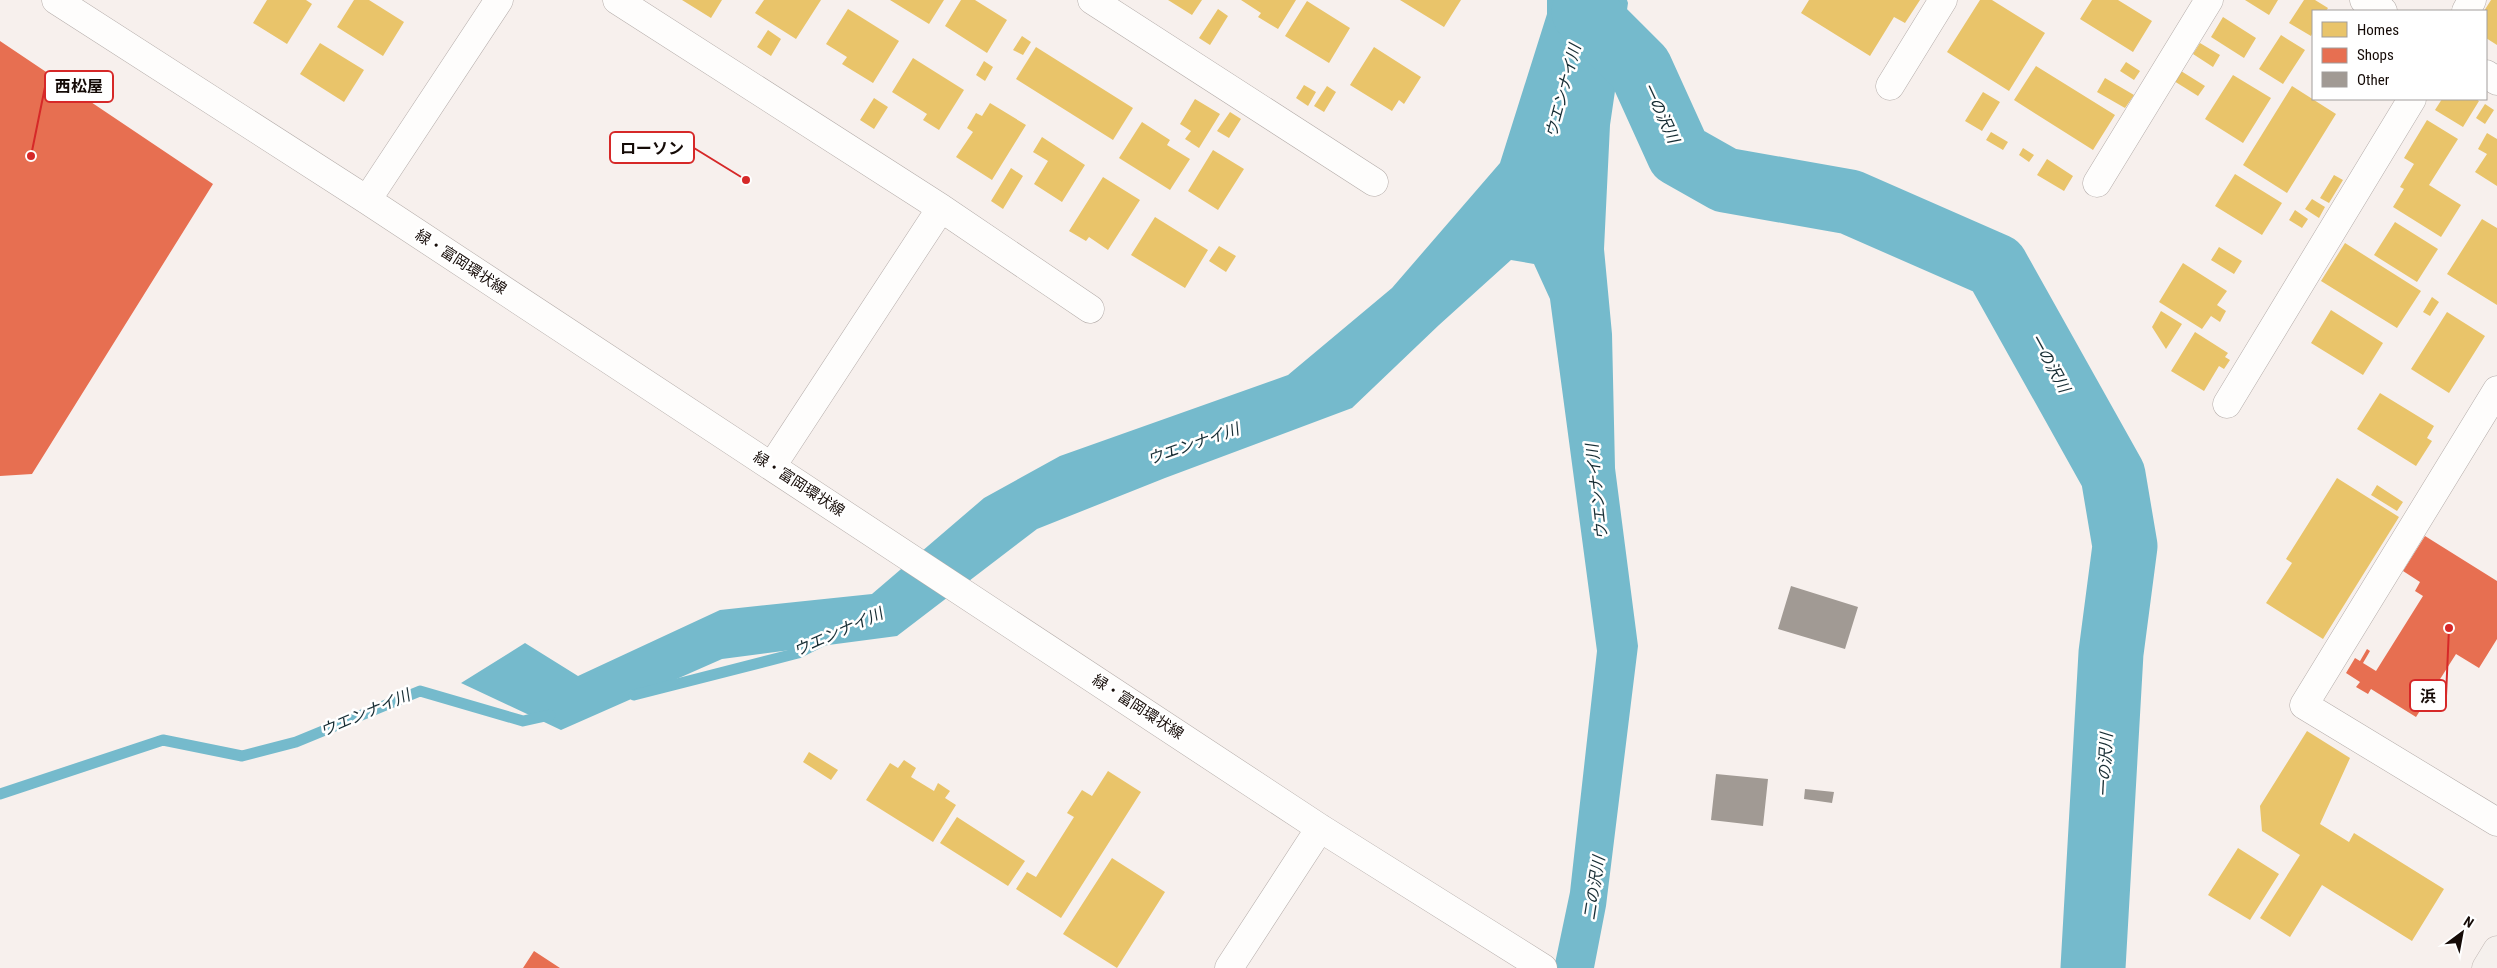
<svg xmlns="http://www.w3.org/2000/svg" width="2497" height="968" font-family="'Roboto Condensed','Noto Sans JP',sans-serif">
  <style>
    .water { fill: #75bacc }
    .homes { fill: #e9c46a }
    .shops { fill: #e76f51 }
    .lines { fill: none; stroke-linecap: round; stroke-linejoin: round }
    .stream { stroke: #75bacc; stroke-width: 11 }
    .river { stroke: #75bacc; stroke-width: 65 }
    .building { fill: #a19a94 }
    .minor-casing { stroke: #b4aca9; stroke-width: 29 }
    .tertiary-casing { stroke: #b4aca9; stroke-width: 29 }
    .trunk-casing { stroke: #c2b8b4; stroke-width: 29 }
    .minor { stroke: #fefdfc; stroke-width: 28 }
    .tertiary { stroke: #fefdfc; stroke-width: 28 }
    .trunk { stroke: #f5f0ed; stroke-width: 28 }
    .labels { text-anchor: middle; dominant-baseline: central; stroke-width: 5; stroke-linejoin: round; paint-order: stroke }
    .street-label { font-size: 15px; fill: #150b07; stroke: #fff }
    .water-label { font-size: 16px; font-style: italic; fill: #172d34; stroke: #fff }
    .leader { fill: none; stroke: #d62828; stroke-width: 2 }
    .callout-dot { fill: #d62828; stroke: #fff; stroke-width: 2 }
    .callout { fill: #fff; stroke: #d62828; stroke-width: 2 }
    .callout-label { font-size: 16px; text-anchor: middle; font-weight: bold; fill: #150b07 }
  </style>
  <rect width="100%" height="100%" fill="#f7f0ed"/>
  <path class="water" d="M 1547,0 L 1627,0 L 1628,3 L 1610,125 L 1604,249 L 1612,334 L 1615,468 L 1638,646 L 1606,906 L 1594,968 L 1554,968 L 1570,892 L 1597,651 L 1550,299 L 1534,264 L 1511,260 L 1439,325 L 1352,408 L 1165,478 L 1037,529 L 897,636 L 722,659 L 561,730 L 461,683 L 525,643 L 578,676 L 720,610 L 872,594 L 984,498 L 1060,456 L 1288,375 L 1392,288 L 1500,163 L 1547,14 Z"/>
  <path class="homes" d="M 267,0 L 306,0 L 312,4 L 287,44 L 253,23 Z
    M 354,0 L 369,0 L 404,22 L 383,56 L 337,27 Z
    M 682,0 L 722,0 L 711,18 Z
    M 764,0 L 821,0 L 796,39 L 755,13 Z
    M 890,0 L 944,0 L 929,24 Z
    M 961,0 L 975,0 L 1007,20 L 987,53 L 945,26 Z
    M 1168,0 L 1202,0 L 1192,15 Z
    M 1241,0 L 1296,0 L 1278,29 L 1258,17 L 1261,13 Z
    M 1400,0 L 1461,0 L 1444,27 Z
    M 1809,0 L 1920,0 L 1905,23 L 1894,17 L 1870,56 L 1801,13 Z
    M 1980,0 L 1992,0 L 2045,33 L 2009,91 L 1947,52 Z
    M 2092,0 L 2118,0 L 2152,21 L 2133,52 L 2080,19 Z
    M 2245,0 L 2278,0 L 2269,15 Z
    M 2304,0 L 2315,0 L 2328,8 L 2326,11 L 2313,11 L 2313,32 L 2311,36 L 2289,23 Z
    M 2491,0 L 2497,0 L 2497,45 L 2486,38 L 2486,11 L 2484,11 Z
    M 1307,1 L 1350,28 L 1329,63 L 1285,36 Z
    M 848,9 L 899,41 L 873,83 L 842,64 L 847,57 L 826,44 Z
    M 1218,9 L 1228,16 L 1210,45 L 1199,38 Z
    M 2223,17 L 2256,38 L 2244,58 L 2211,37 Z
    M 768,30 L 781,39 L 771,56 L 757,47 Z
    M 2281,35 L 2305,50 L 2283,84 L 2259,69 Z
    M 1022,36 L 1031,42 L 1023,55 L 1013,50 Z
    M 320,43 L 364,70 L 344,102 L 300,74 Z
    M 2200,43 L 2220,55 L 2213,67 L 2193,54 Z
    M 1036,47 L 1133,108 L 1113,140 L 1016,79 Z
    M 1374,47 L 1421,77 L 1404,104 L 1399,100 L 1392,111 L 1350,85 Z
    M 913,58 L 964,90 L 939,130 L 923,120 L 927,114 L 892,92 Z
    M 984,61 L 993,67 L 985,81 L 976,75 Z
    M 2126,62 L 2140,71 L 2134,80 L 2120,71 Z
    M 2036,66 L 2115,115 L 2093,150 L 2014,100 Z
    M 2181,71 L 2205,86 L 2198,96 L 2174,81 Z
    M 2233,75 L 2271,98 L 2243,143 L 2205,119 Z
    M 2105,78 L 2134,95 L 2125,108 L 2097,92 Z
    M 1304,85 L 1316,92 L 1308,106 L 1296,98 Z
    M 1327,86 L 1336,92 L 1324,112 L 1314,106 Z
    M 2292,86 L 2336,114 L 2287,193 L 2243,165 Z
    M 1983,92 L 2000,102 L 1982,131 L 1965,121 Z
    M 874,98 L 888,107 L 874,129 L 860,120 Z
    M 1195,99 L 1220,114 L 1199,148 L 1185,139 L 1191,131 L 1180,124 Z
    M 2442,99 L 2476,99 L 2479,101 L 2463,127 L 2435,110 Z
    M 990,103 L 1026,125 L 992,180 L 956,157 L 973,132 L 967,128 L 976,113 L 982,116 Z
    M 2485,104 L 2494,110 L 2485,124 L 2476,118 Z
    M 1230,112 L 1241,119 L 1229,138 L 1217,131 Z
    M 2427,120 L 2458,139 L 2429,185 L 2461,205 L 2441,237 L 2393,207 L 2404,189 L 2400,187 L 2414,164 L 2404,158 Z
    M 1142,122 L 1170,140 L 1167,145 L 1190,159 L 1170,190 L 1119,158 Z
    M 1991,132 L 2008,142 L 2003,150 L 1986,140 Z
    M 2487,133 L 2497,139 L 2497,186 L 2475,172 L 2487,154 L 2478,149 Z
    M 1042,137 L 1085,165 L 1062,202 L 1034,184 L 1048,161 L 1033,152 Z
    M 2023,148 L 2034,155 L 2029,162 L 2019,155 Z
    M 1213,150 L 1244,169 L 1218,210 L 1188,191 Z
    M 2047,159 L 2073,176 L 2064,191 L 2037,175 Z
    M 1011,168 L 1023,176 L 1003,209 L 991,201 Z
    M 2235,174 L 2282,203 L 2262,235 L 2215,206 Z
    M 2334,175 L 2343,180 L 2329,203 L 2320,198 Z
    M 1103,177 L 1140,200 L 1108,250 L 1089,237 L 1086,241 L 1069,231 Z
    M 2312,199 L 2325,207 L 2319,218 L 2305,209 Z
    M 2295,210 L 2308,219 L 2302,228 L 2289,220 Z
    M 1155,217 L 1208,250 L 1185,288 L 1131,255 Z
    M 2482,219 L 2497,228 L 2497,305 L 2447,274 Z
    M 2395,222 L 2438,249 L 2417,282 L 2374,255 Z
    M 2345,243 L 2421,291 L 2397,328 L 2321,281 Z
    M 1219,246 L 1236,256 L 1226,272 L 1209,261 Z
    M 2219,247 L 2242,261 L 2234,274 L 2211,260 Z
    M 2183,263 L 2227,291 L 2217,305 L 2226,311 L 2220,322 L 2211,316 L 2202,329 L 2159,302 Z
    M 2432,297 L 2439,302 L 2430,316 L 2423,312 Z
    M 2331,310 L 2383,343 L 2363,375 L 2311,343 Z
    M 2161,311 L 2182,324 L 2166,349 L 2152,327 Z
    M 2447,312 L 2485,336 L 2449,393 L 2411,369 Z
    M 2195,332 L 2228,353 L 2225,357 L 2230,360 L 2224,369 L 2219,366 L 2204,391 L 2171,371 Z
    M 2380,393 L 2434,426 L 2427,438 L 2432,441 L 2416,466 L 2357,429 Z
    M 2337,478 L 2399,517 L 2323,639 L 2266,603 L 2292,563 L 2286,559 Z
    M 2377,485 L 2403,502 L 2397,511 L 2371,495 Z
    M 2307,731 L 2350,758 L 2320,824 L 2349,842 L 2354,833 L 2444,889 L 2412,941 L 2322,885 L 2290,937 L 2260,918 L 2300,855 L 2262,831 L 2260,806 Z
    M 809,752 L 838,770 L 831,780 L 803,762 Z
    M 904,760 L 916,768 L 911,777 L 934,791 L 938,783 L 950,791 L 945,798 L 956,805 L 933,842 L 866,800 L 890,763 L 898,768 Z
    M 1108,771 L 1141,792 L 1061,918 L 1016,889 L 1027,872 L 1036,877 L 1074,817 L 1067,813 L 1082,790 L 1092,796 Z
    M 957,817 L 1025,861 L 1008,886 L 940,843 Z
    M 2238,848 L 2279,874 L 2250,920 L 2208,895 Z
    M 1112,858 L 1165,892 L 1117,968 L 1063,934 Z"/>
  <path class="shops" d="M 0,41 L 213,184 L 32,474 L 0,476 Z
    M 2425,536 L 2497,581 L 2497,639 L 2479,668 L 2456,654 L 2416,717 L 2371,689 L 2368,694 L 2356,687 L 2360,682 L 2346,673 L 2355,658 L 2360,661 L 2367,649 L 2370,651 L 2363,663 L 2376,671 L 2423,596 L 2415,591 L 2420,582 L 2403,571 Z
    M 534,951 L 560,968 L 523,968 Z"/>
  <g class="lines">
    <path class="stream" d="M 634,695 L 798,653 L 822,641
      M 0,794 L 163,740 L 242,756 L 296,742 L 420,691 L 523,721 L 550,715"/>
    <path class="river" d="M 1584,12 L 1640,68 L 1679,154 L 1725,180 L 1850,202 L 1996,266 L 2113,475 L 2125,546 L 2111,653 L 2093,968"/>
  </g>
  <path class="building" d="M 1791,586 L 1858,607 L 1845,649 L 1778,629 Z
    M 1716,774 L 1768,779 L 1763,826 L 1711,820 Z
    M 1805,789 L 1834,792 L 1832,803 L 1804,799 Z"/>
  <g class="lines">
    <g class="minor-casing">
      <path id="minor" d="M 617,0 L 941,208 L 1090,309
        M 1092,0 L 1374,182
        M 2364,0 L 2383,11
        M 2466,11 L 2472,0
        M 2486,74 L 2497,81
        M 1890,86 L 1943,0
        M 2097,183 L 2209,0
        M 2497,390 L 2304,705 L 2497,822
        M 2227,404 L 2412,99
        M 772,466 L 941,208"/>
    </g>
    <g class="tertiary-casing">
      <path id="tertiary" d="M 56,0 L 367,200 L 1320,828 L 1543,968
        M 367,200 L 499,0
        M 1229,968 L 1320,828"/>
    </g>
    <g class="trunk-casing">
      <path id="trunk" d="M 2486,968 L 2497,950"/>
    </g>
    <use href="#minor" class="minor"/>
    <use href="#tertiary" class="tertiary"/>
    <use href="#trunk" class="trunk"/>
  </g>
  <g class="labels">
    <g class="street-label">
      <text transform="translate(461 262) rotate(33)">緑・富岡環状線</text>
      <text transform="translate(799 484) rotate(33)">緑・富岡環状線</text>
      <text transform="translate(1138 707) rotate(33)">緑・富岡環状線</text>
    </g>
    <g class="water-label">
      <text transform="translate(1563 91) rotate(-75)">ウエンナイ川</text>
      <text transform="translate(1661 113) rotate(65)">一の沢川</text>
      <text transform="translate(2050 363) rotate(61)">一の沢川</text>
      <text transform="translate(1193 444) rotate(-19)">ウエンナイ川</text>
      <text transform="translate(1597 492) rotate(-96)">ウエンナイ川</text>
      <text transform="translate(838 632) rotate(-24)">ウエンナイ川</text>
      <text transform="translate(365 713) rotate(-23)">ウエンナイ川</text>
      <text transform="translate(2105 765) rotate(-87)">一の沢川</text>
      <text transform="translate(1594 888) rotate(-81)">二の沢川</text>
    </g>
  </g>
  <path class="leader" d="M31 156L45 87M746 180L694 148M2449 628L2446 696"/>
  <g class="callout-dot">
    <circle cx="31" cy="156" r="5"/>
    <circle cx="746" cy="180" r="5"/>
    <circle cx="2449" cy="628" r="5"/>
  </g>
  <g class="callout">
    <rect x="45" y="71" width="68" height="31" rx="5"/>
    <rect x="610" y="132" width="84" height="31" rx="5"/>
    <rect x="2410" y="680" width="36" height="31" rx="5"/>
  </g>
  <g class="callout-label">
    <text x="79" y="92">西松屋</text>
    <text x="652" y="154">ローソン</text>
    <text x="2428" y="702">浜</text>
  </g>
  <rect x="2312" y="10" width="175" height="90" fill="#ffffff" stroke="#a19d9c"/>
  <rect x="2322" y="22" width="25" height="15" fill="#e9c46a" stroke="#a19d9c"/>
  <text x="2357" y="35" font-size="15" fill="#150b07">Homes</text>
  <rect x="2322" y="48" width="25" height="15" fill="#e76f51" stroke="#a19d9c"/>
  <text x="2357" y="60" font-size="15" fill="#150b07">Shops</text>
  <rect x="2322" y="72" width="25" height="15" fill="#a19a94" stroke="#a19d9c"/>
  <text x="2357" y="85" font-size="15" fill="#150b07">Other</text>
  <g transform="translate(2462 933) rotate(32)" stroke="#ffffff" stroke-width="4" paint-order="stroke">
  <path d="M0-4L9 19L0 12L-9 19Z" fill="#150b07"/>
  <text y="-8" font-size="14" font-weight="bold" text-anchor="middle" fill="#150b07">N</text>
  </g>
</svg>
